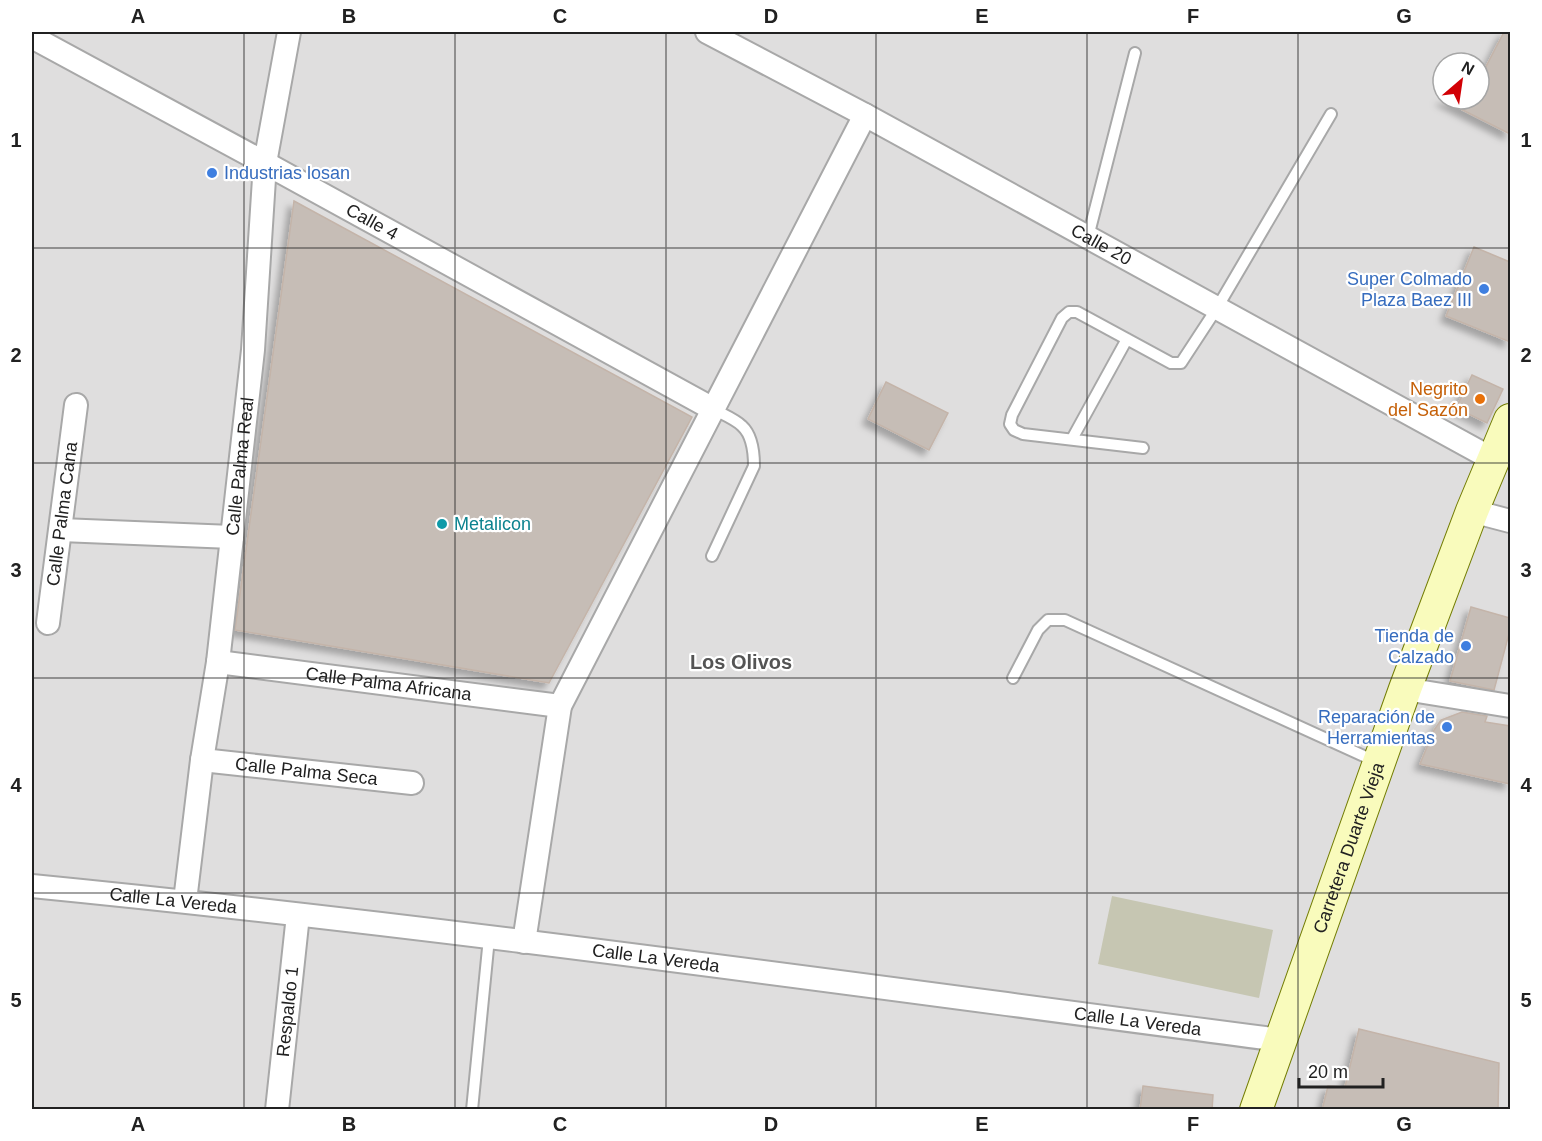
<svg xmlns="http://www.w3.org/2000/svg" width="1542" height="1141" font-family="Helvetica,sans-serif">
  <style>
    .residential { fill: #dfdede; fill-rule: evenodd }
    .construction { fill: #c6c6b2 }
    .building { fill: #c6bdb6; stroke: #c4b4a9; stroke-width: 1.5; filter: url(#shadow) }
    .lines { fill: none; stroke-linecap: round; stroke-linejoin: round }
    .service-casing { stroke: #a8a8a8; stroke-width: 14 }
    .minor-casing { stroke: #a8a8a8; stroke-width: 26 }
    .secondary-casing { stroke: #737d03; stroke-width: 34 }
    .service { stroke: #fff; stroke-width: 10 }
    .minor { stroke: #fff; stroke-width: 22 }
    .secondary { stroke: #f9fbbc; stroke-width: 32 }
    .grid { fill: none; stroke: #212121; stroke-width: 1.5; stroke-opacity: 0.55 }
    .shop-dot { fill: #3f7fe0; stroke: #fff; stroke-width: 2 }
    .food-dot { fill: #e8710a; stroke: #fff; stroke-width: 2 }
    .culture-dot { fill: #0f9aa8; stroke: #fff; stroke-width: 2 }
    .labels { text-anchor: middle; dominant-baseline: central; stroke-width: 4.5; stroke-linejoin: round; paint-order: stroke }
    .shop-label { font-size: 18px; fill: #366cbe; stroke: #fff; text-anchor: end }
    .street-label { font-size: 18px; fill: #212121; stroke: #fff }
    .food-label { font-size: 18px; fill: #c56008; stroke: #fff; text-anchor: end }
    .culture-label { font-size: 18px; fill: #0d838f; stroke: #fff; text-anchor: start }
    .neighbourhood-label { font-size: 20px; font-weight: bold; fill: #545454; stroke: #fff }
    .neatline { fill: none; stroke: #212121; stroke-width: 2 }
    .grid-label { font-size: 20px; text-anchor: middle; font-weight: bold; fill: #212121 }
  </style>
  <defs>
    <filter id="shadow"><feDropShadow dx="-5.5" dy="5.5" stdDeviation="3" flood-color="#0004"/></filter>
  </defs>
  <rect width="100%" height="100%" fill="#f1eee7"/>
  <path class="residential" d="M 32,32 L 1510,32 L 1510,1109 L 32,1109 ZM 1443,63 L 1479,63 L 1479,99 L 1443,99 Z"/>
  <path class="construction" d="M 1112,896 L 1273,930 L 1259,998 L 1098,964 Z"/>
  <path class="building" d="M 1504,32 L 1510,32 L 1510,134 L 1441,99 L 1479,99 L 1479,80 Z
    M 294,201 L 692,417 L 549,683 L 235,630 Z
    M 1474,247 L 1510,262 L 1510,342 L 1446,316 Z
    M 1472,375 L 1503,389 L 1487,423 L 1456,408 Z
    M 886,382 L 948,413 L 929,450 L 868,419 Z
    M 1471,607 L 1510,618 L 1510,630 L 1494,690 L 1450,681 Z
    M 1462,712 L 1487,716 L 1485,722 L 1510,726 L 1510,784 L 1420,764 L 1434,730 L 1441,720 Z
    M 1359,1029 L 1499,1063 L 1498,1110 L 1322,1110 L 1328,1086 L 1345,1087 Z
    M 1143,1086 L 1213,1095 L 1212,1110 L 1140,1110 Z"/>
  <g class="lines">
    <g class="service-casing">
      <path id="service" d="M 1088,237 L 1135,53
        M 1072,439 L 1127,339
        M 1143,448 L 1023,434 L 1014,430 L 1010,424 L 1012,415 L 1062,318 L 1069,312 L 1077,312 L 1171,363 L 1181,363 L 1217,308 L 1331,114
        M 712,556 L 754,466 C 754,454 752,435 742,426 C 735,419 722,414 713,409
        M 1013,678 L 1038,630 L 1048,620 L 1065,620 L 1377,762
        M 472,1110 L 489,938"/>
    </g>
    <g class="minor-casing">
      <g id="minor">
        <path id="s1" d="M 707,32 L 865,115 L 1494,460"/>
        <path id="s2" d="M 32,37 L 265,163 L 713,409"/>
        <path d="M 1472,511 L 1510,521"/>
        <path d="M 61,530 L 232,537"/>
        <path id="s3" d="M 48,623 L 76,405"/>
        <path id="s4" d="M 218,662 L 560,706"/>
        <path d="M 1405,689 L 1510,706"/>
        <path id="s5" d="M 202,760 L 412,783"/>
        <path id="s6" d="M 32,886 C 449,927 864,986 1280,1040"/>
        <path id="s7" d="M 185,901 L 202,760 L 218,662 L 253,350 L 265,163 L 289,32"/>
        <path d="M 524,942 L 560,706 L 865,115"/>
        <path id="s8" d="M 277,1110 L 298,915"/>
      </g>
    </g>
    <g class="secondary-casing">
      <g id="secondary">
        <path id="s9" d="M 1256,1110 L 1405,689 L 1472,511 L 1510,420"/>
      </g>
    </g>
    <use href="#service" class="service"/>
    <use href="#minor" class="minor"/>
    <use href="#secondary" class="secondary"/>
  </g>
  <path class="grid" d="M 244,32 L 244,1110M 455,32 L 455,1110M 666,32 L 666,1110M 876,32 L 876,1110M 1087,32 L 1087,1110M 1298,32 L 1298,1110M 32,248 L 1510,248M 32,463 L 1510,463M 32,678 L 1510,678M 32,893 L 1510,893"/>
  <g class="shop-dot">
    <circle cx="212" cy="173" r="6"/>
    <circle cx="1484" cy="289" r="6"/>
    <circle cx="1466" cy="646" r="6"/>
    <circle cx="1447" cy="727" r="6"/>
  </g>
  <circle class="food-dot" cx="1480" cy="399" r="6"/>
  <circle class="culture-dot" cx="442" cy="524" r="6"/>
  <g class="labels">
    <g class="shop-label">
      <text x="224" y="173" text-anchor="start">Industrias losan</text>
      <text x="1472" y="279">Super Colmado<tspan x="1472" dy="21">Plaza Baez III</tspan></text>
      <text x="1454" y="636">Tienda de<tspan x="1454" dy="21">Calzado</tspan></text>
      <text x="1435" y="717">Reparación de<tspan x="1435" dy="21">Herramientas</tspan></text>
    </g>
    <g class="street-label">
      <text stroke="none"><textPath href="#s2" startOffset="387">Calle 4</textPath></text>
      <text stroke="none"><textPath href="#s1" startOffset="448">Calle 20</textPath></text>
      <text stroke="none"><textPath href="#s7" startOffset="438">Calle Palma Real</textPath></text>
      <text stroke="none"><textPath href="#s3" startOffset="110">Calle Palma Cana</textPath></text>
      <text stroke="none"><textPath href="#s4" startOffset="172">Calle Palma Africana</textPath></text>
      <text stroke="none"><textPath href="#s5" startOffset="105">Calle Palma Seca</textPath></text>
      <text stroke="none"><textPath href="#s9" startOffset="278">Carretera Duarte Vieja</textPath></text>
      <text stroke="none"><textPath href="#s6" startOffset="142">Calle La Vereda</textPath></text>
      <text stroke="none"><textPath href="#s6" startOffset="628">Calle La Vereda</textPath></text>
      <text stroke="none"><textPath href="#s8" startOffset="99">Respaldo 1</textPath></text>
      <text stroke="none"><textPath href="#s6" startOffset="1114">Calle La Vereda</textPath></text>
    </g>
    <g class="food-label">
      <text x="1468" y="389">Negrito<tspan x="1468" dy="21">del Sazón</tspan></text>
    </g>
    <g class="culture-label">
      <text x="454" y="524">Metalicon</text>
    </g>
    <g class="neighbourhood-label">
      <text x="741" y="662">Los Olivos</text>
    </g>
  </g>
  <rect width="1542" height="1141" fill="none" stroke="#ffffff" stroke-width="66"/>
  <g transform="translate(1461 81) rotate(29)"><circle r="28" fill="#ffffff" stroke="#a6a6a6" stroke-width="1.5"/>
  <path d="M0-4.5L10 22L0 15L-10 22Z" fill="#d20005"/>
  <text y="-9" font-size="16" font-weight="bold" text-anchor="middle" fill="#212121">N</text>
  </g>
  <path d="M1299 1078v9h84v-9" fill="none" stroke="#212121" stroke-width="3"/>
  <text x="1308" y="1078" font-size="18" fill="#212121" stroke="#ffffff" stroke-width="4.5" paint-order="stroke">20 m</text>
  <rect x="33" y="33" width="1476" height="1075" class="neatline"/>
  <g class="grid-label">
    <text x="138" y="23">A</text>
    <text x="349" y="23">B</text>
    <text x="560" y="23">C</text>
    <text x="771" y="23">D</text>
    <text x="982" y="23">E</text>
    <text x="1193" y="23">F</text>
    <text x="1404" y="23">G</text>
    <text x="16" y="147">1</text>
    <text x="1526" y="147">1</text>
    <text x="16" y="362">2</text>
    <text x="1526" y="362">2</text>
    <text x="16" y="577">3</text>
    <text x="1526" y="577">3</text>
    <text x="16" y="792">4</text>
    <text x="1526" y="792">4</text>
    <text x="16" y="1007">5</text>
    <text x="1526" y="1007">5</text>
    <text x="138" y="1131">A</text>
    <text x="349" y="1131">B</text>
    <text x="560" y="1131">C</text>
    <text x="771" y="1131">D</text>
    <text x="982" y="1131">E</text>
    <text x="1193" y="1131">F</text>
    <text x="1404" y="1131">G</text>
  </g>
</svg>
